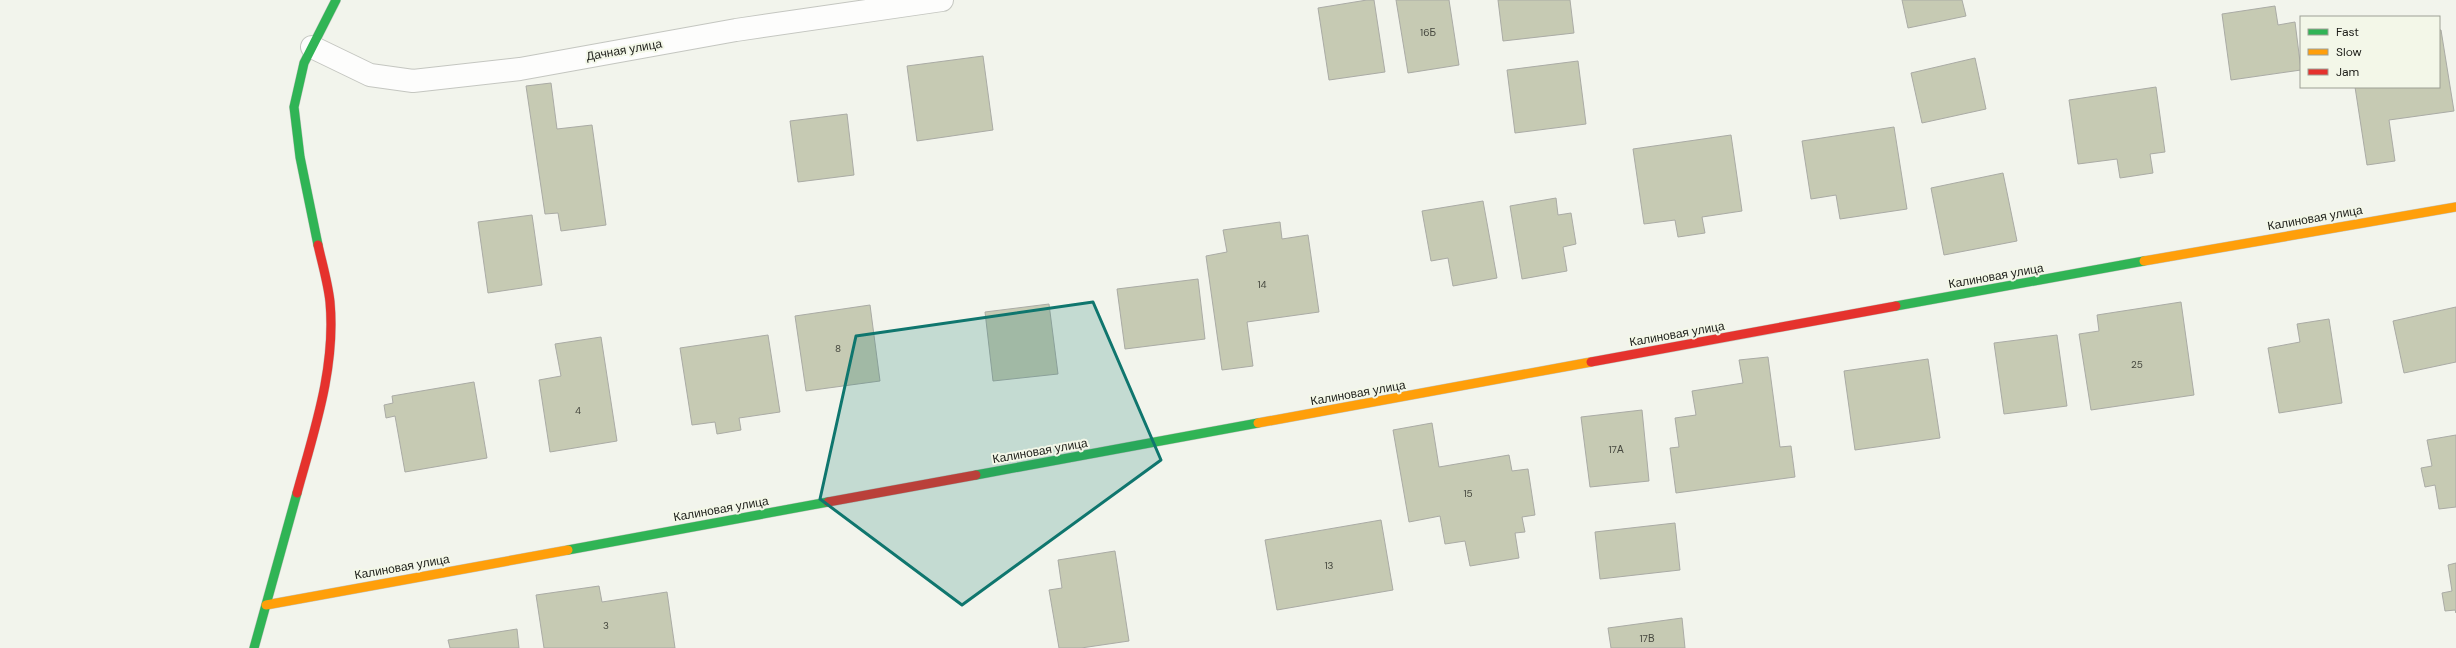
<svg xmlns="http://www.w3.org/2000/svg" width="2456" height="648" font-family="'DM Sans',sans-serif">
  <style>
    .building { fill: #c6cab3; stroke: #aaaba5 }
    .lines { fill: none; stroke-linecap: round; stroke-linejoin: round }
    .street-casing { stroke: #c4c6c0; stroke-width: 24 }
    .fast-casing { stroke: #c4c6c0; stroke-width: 10 }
    .slow-casing { stroke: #c4c6c0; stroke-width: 10 }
    .jam-casing { stroke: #c4c6c0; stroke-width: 10 }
    .street { stroke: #fdfdfc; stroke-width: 22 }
    .fast { stroke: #30b455; stroke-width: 9 }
    .slow { stroke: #ff9f0a; stroke-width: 9 }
    .jam { stroke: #e5322d; stroke-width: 9 }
    .marked { fill: #0f766e; fill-opacity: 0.2; stroke: #0f766e; stroke-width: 3; stroke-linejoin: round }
    .labels { text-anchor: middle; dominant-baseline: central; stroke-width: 4; stroke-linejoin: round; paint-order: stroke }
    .number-label { font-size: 10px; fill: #46483f }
    .street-label { font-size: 12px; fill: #1c1d18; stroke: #f3f7e8 }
  </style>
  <rect width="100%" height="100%" fill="#f2f4ec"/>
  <path class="building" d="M 1367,0 L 1374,0 L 1385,72 L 1329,80 L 1318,8 Z
    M 1396,0 L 1449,0 L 1459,65 L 1408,73 Z
    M 1498,0 L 1570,0 L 1574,33 L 1503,41 Z
    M 1902,0 L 1962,0 L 1966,16 L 1908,28 Z
    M 2275,6 L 2278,25 L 2295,22 L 2301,70 L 2231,80 L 2222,14 Z
    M 2439,30 L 2441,30 L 2454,111 L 2389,120 L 2395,161 L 2367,165 L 2355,87 L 2439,87 Z
    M 983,56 L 993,130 L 917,141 L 907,66 Z
    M 1975,58 L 1986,109 L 1922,123 L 1911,73 Z
    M 1578,61 L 1586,124 L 1515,133 L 1507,70 Z
    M 551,83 L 557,129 L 592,125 L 606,225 L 561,231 L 558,213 L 545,214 L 526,86 Z
    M 2156,87 L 2165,152 L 2150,154 L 2153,173 L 2120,178 L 2117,159 L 2078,164 L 2069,100 Z
    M 847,114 L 854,175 L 798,182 L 790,121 Z
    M 1894,127 L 1907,209 L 1840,219 L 1836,195 L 1811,199 L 1802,141 Z
    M 1731,135 L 1742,211 L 1702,217 L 1705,233 L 1678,237 L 1675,220 L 1644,224 L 1633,149 Z
    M 2003,173 L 2017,241 L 1944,255 L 1931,188 Z
    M 1556,198 L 1558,215 L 1571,213 L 1576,244 L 1563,247 L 1567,271 L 1522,279 L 1510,206 Z
    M 1483,201 L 1497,278 L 1453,286 L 1448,258 L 1431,261 L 1422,211 Z
    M 532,215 L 542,285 L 488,293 L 478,222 Z
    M 1280,222 L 1282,239 L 1308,235 L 1319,312 L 1247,322 L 1253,366 L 1222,370 L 1206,256 L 1227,252 L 1223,230 Z
    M 1198,279 L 1205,339 L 1125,349 L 1117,289 Z
    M 2181,302 L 2194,395 L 2091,410 L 2079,334 L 2099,331 L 2097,315 Z
    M 1049,304 L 1058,374 L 993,381 L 985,312 Z
    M 870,305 L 880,381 L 806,391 L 795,316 Z
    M 2456,307 L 2456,362 L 2404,373 L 2393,321 Z
    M 2329,319 L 2342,403 L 2279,413 L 2268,348 L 2300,342 L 2297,324 Z
    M 768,335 L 780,412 L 739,418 L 741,430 L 717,434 L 715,422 L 692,425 L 680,348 Z
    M 2057,335 L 2067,406 L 2004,414 L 1994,343 Z
    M 601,337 L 617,441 L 550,452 L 539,380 L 561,376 L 555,344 Z
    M 1768,357 L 1780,447 L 1791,446 L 1795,477 L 1676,493 L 1670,448 L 1679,447 L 1675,418 L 1696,415 L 1692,391 L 1743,383 L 1739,360 Z
    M 1928,359 L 1940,438 L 1855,450 L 1844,371 Z
    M 474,382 L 487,458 L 405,472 L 395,416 L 386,418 L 384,405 L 393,403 L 392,396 Z
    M 1642,410 L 1649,481 L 1590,487 L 1581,417 Z
    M 1432,423 L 1439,467 L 1509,455 L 1512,471 L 1528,469 L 1535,515 L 1522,517 L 1525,532 L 1515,533 L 1519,558 L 1470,566 L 1465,541 L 1445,544 L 1440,516 L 1409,522 L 1393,430 Z
    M 2456,435 L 2456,507 L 2439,509 L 2435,485 L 2425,487 L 2421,468 L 2432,466 L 2427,440 Z
    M 1381,520 L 1393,590 L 1277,610 L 1265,540 Z
    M 1675,523 L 1680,570 L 1600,579 L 1595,532 Z
    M 1115,551 L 1129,641 L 1081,648 L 1059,648 L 1049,590 L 1062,588 L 1058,560 Z
    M 2456,563 L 2456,613 L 2455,610 L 2445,611 L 2442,593 L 2452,591 L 2448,565 Z
    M 599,586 L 602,602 L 667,592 L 675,648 L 544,648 L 536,595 Z
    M 1682,618 L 1685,648 L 1611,648 L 1608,628 Z
    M 517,629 L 519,648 L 450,648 L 448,640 Z"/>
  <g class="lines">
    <g class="street-casing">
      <path id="street" d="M 312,47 L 370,75 L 413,81 L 520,69 L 736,30 L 942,0"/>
    </g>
    <g class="fast-casing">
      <path id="fast" d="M 318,245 L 300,157 L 294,107 L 304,63 L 336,0
        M 1896,306 L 2144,261
        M 976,475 L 1258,423
        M 568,550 L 828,502
        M 254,648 L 297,493"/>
    </g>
    <g class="slow-casing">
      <path id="slow" d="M 2144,261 L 2456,207
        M 1258,423 L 1591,362
        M 266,605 L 568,550"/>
    </g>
    <g class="jam-casing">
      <path id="jam" d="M 1591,362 L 1896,306
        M 297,493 C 314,431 336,368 330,302 C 328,283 322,263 318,245
        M 828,502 L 976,475"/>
    </g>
    <use href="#street" class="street"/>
    <use href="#fast" class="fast"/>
    <use href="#slow" class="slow"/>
    <use href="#jam" class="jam"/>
  </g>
  <path class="marked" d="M 1093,302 L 1161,460 L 962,605 L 820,499 L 856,336 Z"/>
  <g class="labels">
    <g class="number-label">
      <text x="1428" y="32">16Б</text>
      <text x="1262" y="284">14</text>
      <text x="838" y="348">8</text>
      <text x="2137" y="364">25</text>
      <text x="578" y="410">4</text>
      <text x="1616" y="449">17А</text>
      <text x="1468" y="493">15</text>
      <text x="1329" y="565">13</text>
      <text x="606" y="625">3</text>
      <text x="1647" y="638">17В</text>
    </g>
    <g class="street-label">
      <text transform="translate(624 50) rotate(-10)">Дачная улица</text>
      <text transform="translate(2315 218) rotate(-10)">Калиновая улица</text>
      <text transform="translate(1996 276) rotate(-10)">Калиновая улица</text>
      <text transform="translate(1677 334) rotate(-10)">Калиновая улица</text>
      <text transform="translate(1358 393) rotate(-10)">Калиновая улица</text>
      <text transform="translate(1040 451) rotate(-10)">Калиновая улица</text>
      <text transform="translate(721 509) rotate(-10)">Калиновая улица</text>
      <text transform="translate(402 567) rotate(-10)">Калиновая улица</text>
    </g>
  </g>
  <rect x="2300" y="16" width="140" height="72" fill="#f3f7e8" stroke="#9da095"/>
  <rect x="2308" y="29" width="20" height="6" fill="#30b455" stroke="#9da095"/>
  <text x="2336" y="36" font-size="12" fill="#1c1d18">Fast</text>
  <rect x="2308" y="49" width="20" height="6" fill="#ff9f0a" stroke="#9da095"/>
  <text x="2336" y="56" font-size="12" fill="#1c1d18">Slow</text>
  <rect x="2308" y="69" width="20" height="6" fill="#e5322d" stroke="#9da095"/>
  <text x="2336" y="76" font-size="12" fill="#1c1d18">Jam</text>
</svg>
